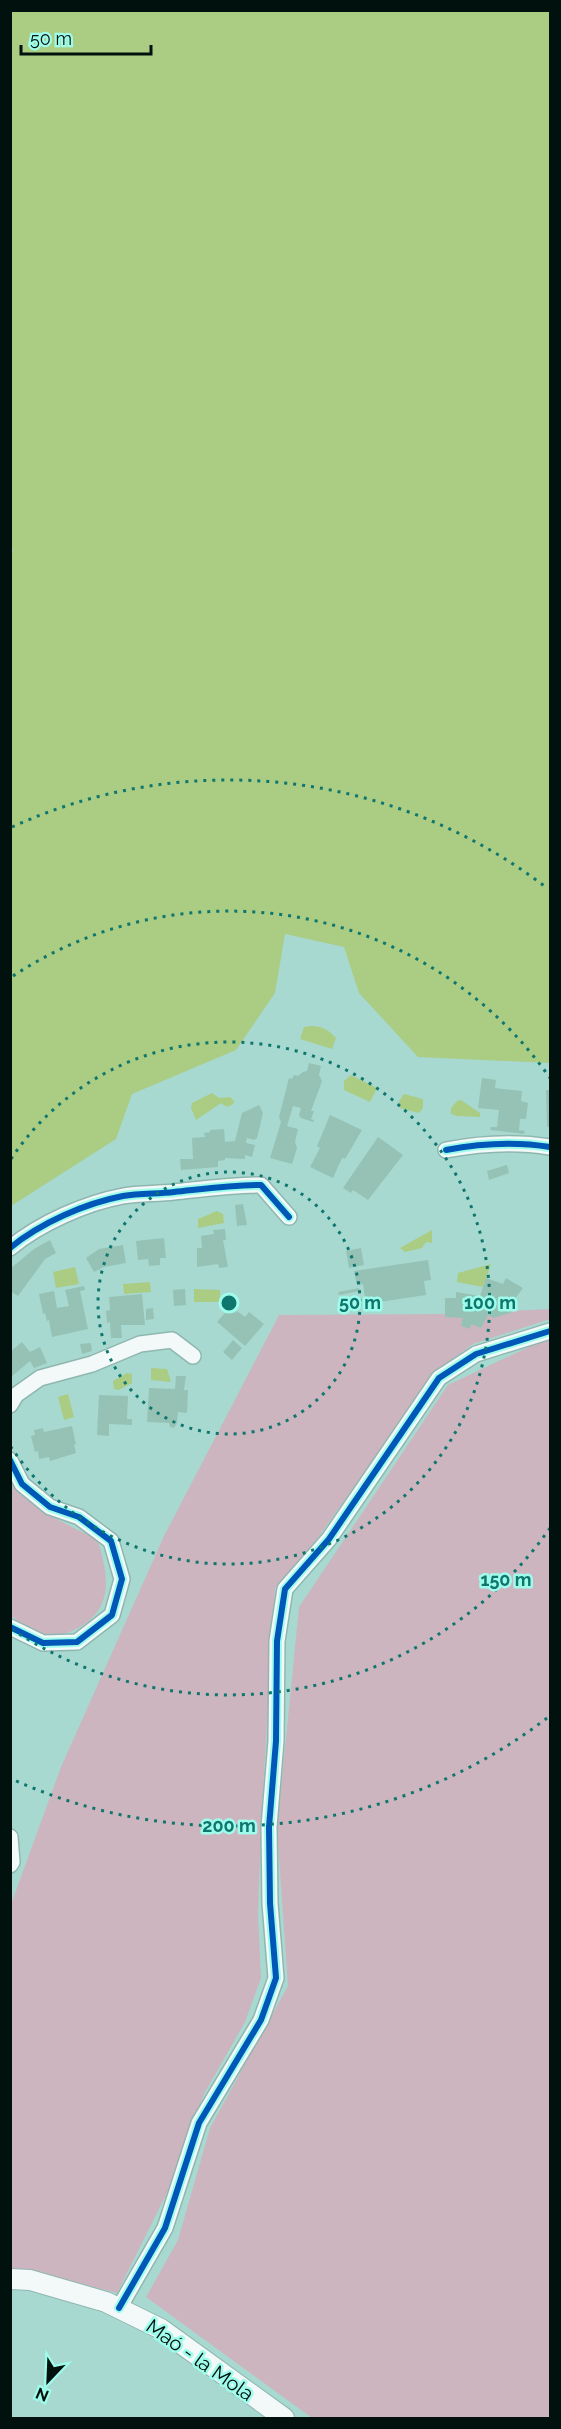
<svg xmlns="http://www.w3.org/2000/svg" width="561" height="2429" font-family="Raleway,sans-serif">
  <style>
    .green { fill: #ccb5bf }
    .water { fill: #aacc83 }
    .building { fill: #95c2b4 }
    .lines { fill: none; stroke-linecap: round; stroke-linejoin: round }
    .minor-casing { stroke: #8fb7b0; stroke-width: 18 }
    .secondary-casing { stroke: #8fb7b0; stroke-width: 22 }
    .minor { stroke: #f2f9f8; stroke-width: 15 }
    .secondary { stroke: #f2f9f8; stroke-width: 20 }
    .cycleway-casing { stroke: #9ffceb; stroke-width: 10 }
    .cycleway { stroke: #0057b8; stroke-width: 6 }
    .ring { fill: none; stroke: #0f766e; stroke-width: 3; stroke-dasharray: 3 6 }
    .labels { text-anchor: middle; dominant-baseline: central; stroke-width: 5; stroke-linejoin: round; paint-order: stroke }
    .street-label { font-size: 20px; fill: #01110e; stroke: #9ffceb }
    .centre { fill: #0f766e; stroke: #9ffceb; stroke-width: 3 }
    .ring-label { font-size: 18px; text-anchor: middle; font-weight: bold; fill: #0f766e; stroke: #9ffceb; stroke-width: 5; stroke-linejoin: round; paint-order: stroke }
  </style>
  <rect width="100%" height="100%" fill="#a7d9d1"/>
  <path class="green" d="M 550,1309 L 550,1319 L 473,1344 L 434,1374 L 317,1539 L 275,1588 L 261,1825 L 258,1915 L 261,1978 L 245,2022 L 204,2094 L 168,2191 L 117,2293 L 21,2269 L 11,2269 L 10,1907 L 61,1767 L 164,1536 L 279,1315 L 447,1314 Z
    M 550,1337 L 550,2418 L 312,2418 L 146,2297 L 178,2240 L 210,2128 L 288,1986 L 277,1829 L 299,1607 L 448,1385 Z
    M 10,1481 C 32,1509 65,1524 97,1539 C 109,1575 115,1611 74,1630 C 65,1635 47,1638 37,1634 C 28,1631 19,1621 11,1616 Z"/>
  <path class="water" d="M 11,10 L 550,11 L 550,1063 L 418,1057 L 359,993 L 344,947 L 285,934 L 275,993 L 236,1050 L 132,1094 L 116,1139 L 11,1206 L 10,559 L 13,550 L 10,548 Z
    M 311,1026 C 322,1026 329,1030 336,1038 L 332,1049 L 300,1039 L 304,1027 Z
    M 351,1075 L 377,1088 L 370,1102 L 344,1090 L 344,1081 Z
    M 212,1093 L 219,1098 L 230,1097 L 234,1101 L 233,1104 L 227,1107 L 221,1103 L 196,1120 L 191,1108 L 192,1103 Z
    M 404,1094 L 423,1099 L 423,1108 L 419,1113 L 400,1108 L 399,1101 Z
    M 461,1100 L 480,1113 L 480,1117 L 457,1116 L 451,1114 L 451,1108 L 457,1101 Z
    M 217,1211 L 223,1214 L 224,1223 L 198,1228 L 198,1219 Z
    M 432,1230 L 432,1243 L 426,1242 L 422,1248 L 405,1252 L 400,1248 Z
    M 491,1264 L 483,1287 L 457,1282 L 458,1273 Z
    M 75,1267 L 79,1284 L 56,1288 L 53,1272 Z
    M 150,1282 L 151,1292 L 124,1294 L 123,1284 Z
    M 194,1289 L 220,1290 L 220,1302 L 194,1302 Z
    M 151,1368 L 167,1369 L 171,1382 L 151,1380 Z
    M 127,1373 L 132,1374 L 132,1383 L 119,1390 L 114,1389 L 113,1381 Z
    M 68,1394 L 74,1417 L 64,1420 L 58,1397 Z"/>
  <path class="building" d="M 309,1063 L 321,1066 L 319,1075 L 322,1081 L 311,1111 L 314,1111 L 311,1119 L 314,1120 L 313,1122 L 301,1118 L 299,1115 L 301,1108 L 293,1106 L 287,1126 L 298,1129 L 295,1142 L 297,1148 L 292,1164 L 270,1158 L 281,1122 L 279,1117 L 289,1078 L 292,1079 L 294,1075 L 298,1076 L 303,1072 L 307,1071 Z
    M 482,1078 L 496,1080 L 495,1088 L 522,1091 L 521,1101 L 528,1103 L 526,1119 L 520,1119 L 519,1130 L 525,1131 L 524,1134 L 490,1130 L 491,1127 L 497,1127 L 499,1110 L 478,1108 Z
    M 546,1090 L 550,1090 L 550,1127 L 547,1127 Z
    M 259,1105 L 263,1113 L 257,1138 L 254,1140 L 247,1138 L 246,1143 L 255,1145 L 252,1157 L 245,1155 L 245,1159 L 225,1158 L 225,1160 L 218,1161 L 218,1167 L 181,1170 L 180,1159 L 193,1159 L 192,1138 L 205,1137 L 204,1133 L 210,1132 L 210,1130 L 224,1129 L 225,1142 L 235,1141 L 242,1113 Z
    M 330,1115 L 362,1130 L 345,1159 L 342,1158 L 333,1178 L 310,1167 L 320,1148 L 317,1146 Z
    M 378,1137 L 403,1155 L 368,1200 L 353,1190 L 351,1193 L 343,1188 Z
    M 507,1165 L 509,1173 L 489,1180 L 487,1171 Z
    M 243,1204 L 247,1225 L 237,1226 L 235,1205 Z
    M 225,1229 L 226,1240 L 223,1240 L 228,1267 L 219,1268 L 218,1264 L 197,1267 L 197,1248 L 202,1248 L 201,1236 L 214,1234 L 213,1230 Z
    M 164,1238 L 166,1258 L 160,1258 L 160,1265 L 149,1266 L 148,1259 L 138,1260 L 136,1241 Z
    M 50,1240 L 56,1253 L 45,1259 L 18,1296 L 10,1291 L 10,1269 L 34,1249 Z
    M 123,1245 L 126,1263 L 104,1267 L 94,1272 L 86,1258 L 99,1249 Z
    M 361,1248 L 364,1265 L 349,1268 L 346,1251 Z
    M 428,1260 L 431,1280 L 424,1281 L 426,1295 L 366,1304 L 363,1284 L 357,1285 L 354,1271 Z
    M 486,1278 L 503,1284 L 506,1278 L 523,1288 L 509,1307 L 511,1313 L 493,1318 L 488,1315 L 481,1328 L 471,1324 L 470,1329 L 461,1326 L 463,1318 L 445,1317 L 445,1298 L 456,1298 L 456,1292 L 480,1296 Z
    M 84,1286 L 85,1290 L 80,1291 L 88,1329 L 52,1337 L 49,1320 L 47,1321 L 45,1313 L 43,1314 L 39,1294 L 54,1291 L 57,1308 L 69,1306 L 65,1290 Z
    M 359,1288 L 360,1291 L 339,1295 L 338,1292 Z
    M 185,1289 L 186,1305 L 174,1306 L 173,1290 Z
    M 142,1294 L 145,1325 L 121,1325 L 122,1338 L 111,1338 L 110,1322 L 107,1323 L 106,1311 L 110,1310 L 109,1297 Z
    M 153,1308 L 154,1319 L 146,1320 L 146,1309 Z
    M 229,1308 L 235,1313 L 237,1311 L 245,1317 L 249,1312 L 264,1324 L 245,1346 L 217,1322 Z
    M 233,1340 L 242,1348 L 232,1360 L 223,1352 Z
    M 22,1342 L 30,1352 L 40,1347 L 47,1363 L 34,1368 L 30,1361 L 12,1376 L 10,1352 Z
    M 91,1343 L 92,1351 L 82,1354 L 80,1344 Z
    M 176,1376 L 186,1376 L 184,1390 L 188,1390 L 187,1413 L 178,1412 L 177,1423 L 174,1428 L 170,1427 L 169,1423 L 147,1422 L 149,1388 L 175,1389 Z
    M 99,1395 L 128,1396 L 127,1419 L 132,1419 L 132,1425 L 109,1424 L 109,1436 L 97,1435 Z
    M 72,1426 L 76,1444 L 74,1445 L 76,1453 L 50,1461 L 49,1457 L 39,1459 L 38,1451 L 35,1452 L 31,1436 L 35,1435 L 34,1430 L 43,1428 L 44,1432 Z"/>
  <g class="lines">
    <g class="minor-casing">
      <path id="minor" d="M 446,1150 C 482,1143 514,1141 550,1147
        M 10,1248 C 40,1223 86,1203 123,1196 C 140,1193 157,1194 174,1192 C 203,1189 231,1185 261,1185 L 289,1217
        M 10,1405 L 16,1395 L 40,1378 L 92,1364 L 140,1344 L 172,1340 L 193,1356
        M 10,1460 L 22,1484 L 50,1507 L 79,1517 L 111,1541 L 122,1579 L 112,1615 L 77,1642 L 43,1643 L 10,1627
        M 10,1837 L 12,1862 L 10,1865
        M 119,2308 L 165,2228 L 199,2123 L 261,2020 L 276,1978 L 270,1903 L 269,1827 L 276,1741 L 277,1641 L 285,1589 L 329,1539 L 439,1378 L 476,1354 L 550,1331"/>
    </g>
    <g class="secondary-casing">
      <path id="secondary" d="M 10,2279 L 30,2280 L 106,2302 L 161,2329 L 284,2418"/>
    </g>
    <use href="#minor" class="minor"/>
    <use href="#secondary" class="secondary"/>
    <g class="cycleway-casing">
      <path id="cycleway" d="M 446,1150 C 482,1143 514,1141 550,1147
        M 10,1248 C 40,1223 86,1203 123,1196 C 140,1193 157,1194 174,1192 C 203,1189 231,1185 261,1185 L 289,1217
        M 10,1460 L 22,1484 L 50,1507 L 79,1517 L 111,1541 L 122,1579 L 112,1615 L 77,1642 L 43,1643 L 10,1627
        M 119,2308 L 165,2228 L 199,2123 L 261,2020 L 276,1978 L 270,1903 L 269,1827 L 276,1741 L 277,1641 L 285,1589 L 329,1539 L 439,1378 L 476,1354 L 550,1331"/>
    </g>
    <use href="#cycleway" class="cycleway"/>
  </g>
  <g class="ring">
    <circle cx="229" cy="1303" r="131"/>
    <path d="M11 1159A261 261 0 1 1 11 1447"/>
    <path d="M550 1528A392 392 0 0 1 13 1630M13 976A392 392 0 0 1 550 1078"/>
    <path d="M547 1718A523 523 0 0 1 12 1779M12 827A523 523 0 0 1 547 888"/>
  </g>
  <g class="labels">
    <g class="street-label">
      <text transform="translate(200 2360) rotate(35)">Maó - la Mola</text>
    </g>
  </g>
  <circle cx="229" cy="1303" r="9" class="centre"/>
  <g class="ring-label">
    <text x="360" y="1309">50 m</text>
    <text x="490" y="1309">100 m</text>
    <text x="506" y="1586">150 m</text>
    <text x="229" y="1832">200 m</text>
  </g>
  <rect width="561" height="2429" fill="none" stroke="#01110e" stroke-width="24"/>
  <g transform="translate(48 2381) rotate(203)" stroke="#9ffceb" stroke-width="4.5" paint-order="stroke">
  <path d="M0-4.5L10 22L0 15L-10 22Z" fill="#01110e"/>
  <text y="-9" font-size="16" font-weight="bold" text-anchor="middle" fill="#01110e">N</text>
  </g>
  <path d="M21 45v9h130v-9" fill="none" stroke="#01110e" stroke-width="3"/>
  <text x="30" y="45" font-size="18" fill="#01110e" stroke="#9ffceb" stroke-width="4.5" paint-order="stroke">50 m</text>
</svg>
